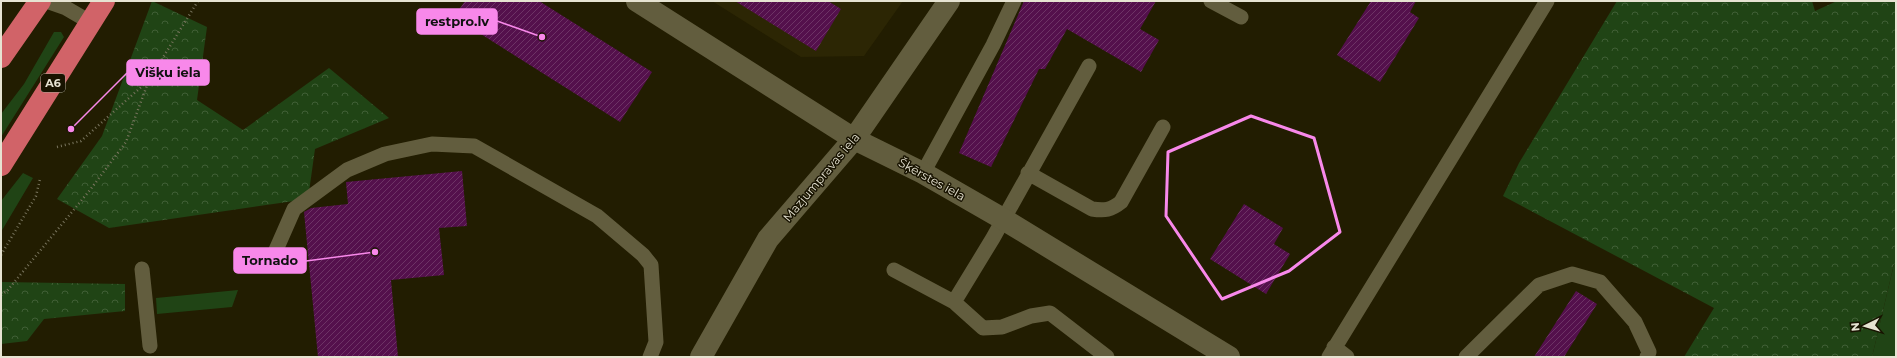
<svg xmlns="http://www.w3.org/2000/svg" width="1897" height="358" font-family="Montserrat,sans-serif">
  <style>
    .built { fill: #2c2604 }
    .grass { fill: #204415 }
    .forest { fill: url(#forest-crowns) }
    .building { fill: url(#building-hatch) }
    .lines { fill: none; stroke-linecap: round; stroke-linejoin: round }
    .path { stroke: #79755e; stroke-width: 2.5; stroke-dasharray: 1 3; stroke-linecap: butt }
    .lane { stroke: #625d3e; stroke-width: 15 }
    .street { stroke: #625d3e; stroke-width: 22 }
    .highway { stroke: #d16368; stroke-width: 22 }
    .marked { fill: none; stroke: #f888ea; stroke-width: 3; stroke-linejoin: round }
    .labels { text-anchor: middle; dominant-baseline: central; stroke-width: 3; stroke-linejoin: round; paint-order: stroke }
    .shield { fill: #181300; stroke: #a8a593; stroke-width: 1 }
    .shield-label { font-size: 11px; font-weight: bold; fill: #e6e3d2 }
    .street-label { font-size: 12px; fill: #e6e3d2; stroke: #181300 }
    .leader { fill: none; stroke: #f888ea; stroke-width: 1.5 }
    .callout-dot { fill: #f888ea; stroke: #181300; stroke-width: 1.5 }
    .callout { fill: #f888ea; stroke: #f888ea; stroke-width: 1.5 }
    .callout-label { font-size: 13px; text-anchor: middle; font-weight: bold; fill: #111 }
  </style>
  <defs>
    <pattern id="forest-crowns" width="20" height="18" patternUnits="userSpaceOnUse"><rect width="20" height="18" fill="#204415"/><path d="M2 6a3 3 0 1 1 6 0M12 15a3 3 0 1 1 6 0" fill="none" stroke="#405f36"/></pattern>
    <pattern id="building-hatch" width="6" height="6" patternUnits="userSpaceOnUse"><rect width="6" height="6" fill="#54104c"/><path d="M-1 1l2-2M0 6l6-6M5 7l2-2" fill="none" stroke="#6d3365"/></pattern>
  </defs>
  <rect width="100%" height="100%" fill="#221d01"/>
  <path class="built" d="M 712,1 L 903,1 L 864,56 L 801,57 Z"/>
  <path class="grass" d="M 54,32 L 61,32 L 64,37 L 1,137 L 1,114 L 24,84 Z
    M 23,173 L 33,178 L 1,232 L 1,201 Z
    M 1894,264 L 1896,264 L 1896,357 L 1872,357 Z
    M 238,290 L 232,307 L 157,314 L 156,298 Z"/>
  <path class="forest" d="M 152,1 L 207,27 L 197,100 L 243,130 L 329,68 L 389,118 L 315,149 L 308,199 L 109,228 L 57,199 L 102,136 Z
    M 1617,1 L 1812,1 L 1815,11 L 1837,1 L 1896,1 L 1896,264 L 1894,264 L 1872,357 L 1684,357 L 1714,308 L 1503,196 L 1519,163 Z
    M 1,282 L 125,284 L 125,311 L 44,319 L 27,341 L 1,344 Z"/>
  <path class="building" d="M 465,1 L 539,1 L 652,72 L 620,122 L 454,17 Z
    M 735,1 L 828,1 L 841,9 L 816,51 Z
    M 1024,1 L 1156,1 L 1140,29 L 1159,40 L 1141,72 L 1067,29 L 1045,69 L 1039,69 L 991,167 L 959,153 Z
    M 1371,1 L 1416,1 L 1410,12 L 1419,18 L 1380,82 L 1337,55 Z
    M 462,171 L 467,226 L 439,228 L 444,275 L 391,280 L 398,357 L 318,357 L 304,212 L 311,208 L 348,204 L 346,182 Z
    M 1244,204 L 1283,228 L 1274,244 L 1290,254 L 1266,294 L 1210,259 Z
    M 1576,291 L 1597,304 L 1564,357 L 1534,357 Z"/>
  <g class="lines">
    <path class="path" d="M 57,147 L 81,141 L 149,80 L 198,1
      M 1,255 L 36,196 L 40,179
      M 1,295 L 7,291 L 90,190 L 126,142 L 149,80"/>
    <path class="lane" d="M 46,1 L 66,8 L 90,22
      M 1211,1 L 1241,17
      M 923,173 L 993,45 L 1014,1
      M 1028,173 L 1092,209 C 1105,211 1111,210 1121,202 L 1163,127
      M 272,259 L 294,209 L 347,170 L 385,154 L 432,144 L 474,146 L 597,216 L 643,255 L 651,265 L 656,342 L 650,357
      M 142,269 L 150,346
      M 894,270 L 954,302 L 993,238 L 1089,66
      M 954,302 L 983,328 L 1002,327 L 1031,316 L 1050,313 L 1107,357
      M 1334,347 L 1347,357
      M 1329,357 L 1547,1
      M 1466,357 L 1539,285 L 1572,274 L 1600,282 L 1635,322 L 1649,352 L 1647,357"/>
    <path class="street" d="M 637,1 L 854,139 L 923,173 L 1003,219 L 1229,357
      M 701,357 L 768,239 L 854,139 L 949,1"/>
    <path class="highway" d="M 1,57 L 40,1
      M 1,165 L 104,1"/>
  </g>
  <path class="marked" d="M 1251,116 L 1314,138 L 1340,232 L 1289,271 L 1222,299 L 1166,216 L 1168,152 Z"/>
  <g class="labels">
    <rect class="shield" x="41" y="74" width="24" height="18" rx="3"/>
    <g class="shield-label">
      <text x="53" y="83">A6</text>
    </g>
    <g class="street-label">
      <text transform="translate(821 177) rotate(-50)">Mazjumpravas iela</text>
      <text transform="translate(932 179) rotate(29)">Šķērstes iela</text>
    </g>
  </g>
  <path class="leader" d="M542 37L497 21M71 129L127 73M375 252L306 261"/>
  <g class="callout-dot">
    <circle cx="542" cy="37" r="4"/>
    <circle cx="71" cy="129" r="4"/>
    <circle cx="375" cy="252" r="4"/>
  </g>
  <g class="callout">
    <rect x="417" y="9" width="80" height="25" rx="4"/>
    <rect x="127" y="60" width="82" height="25" rx="4"/>
    <rect x="234" y="248" width="72" height="25" rx="4"/>
  </g>
  <g class="callout-label">
    <text x="457" y="26">restpro.lv</text>
    <text x="168" y="77">Višķu iela</text>
    <text x="270" y="265">Tornado</text>
  </g>
  <rect width="1897" height="358" fill="none" stroke="#e6e3d2" stroke-width="4"/>
  <g transform="translate(1865 326) rotate(265)" stroke="#181300" stroke-width="3" paint-order="stroke">
  <path d="M0-3L7 15L0 10L-7 15Z" fill="#e6e3d2"/>
  <text y="-6" font-size="11" font-weight="bold" text-anchor="middle" fill="#e6e3d2">N</text>
  </g>
</svg>
